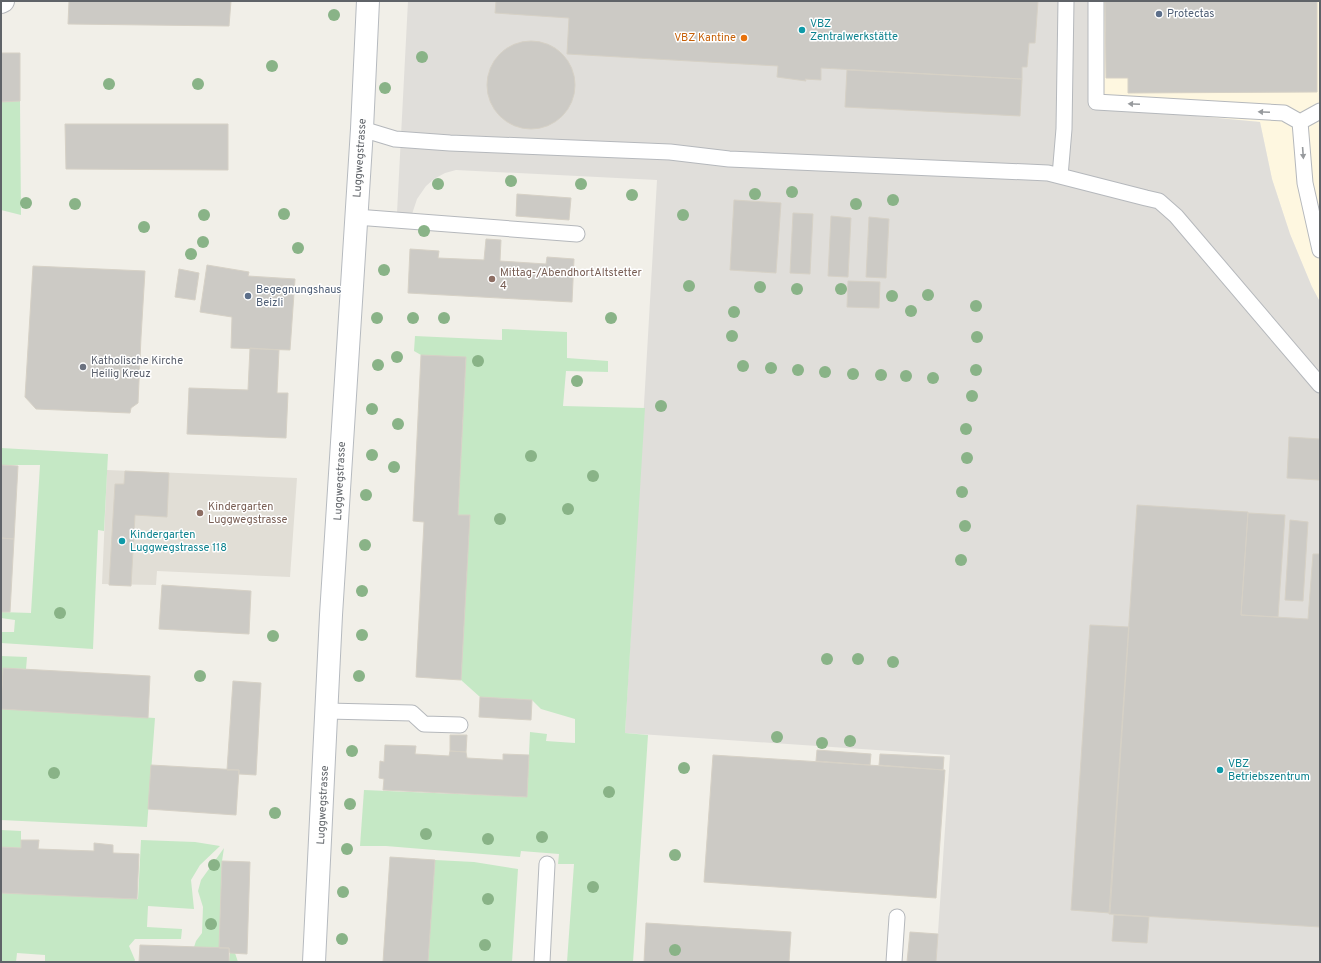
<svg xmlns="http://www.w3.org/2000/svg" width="1321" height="963" font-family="Overpass,sans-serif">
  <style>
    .commercial { fill: #fef7e0 }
    .industrial { fill: #e0deda }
    .education { fill: #e1ded6 }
    .green { fill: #c5e8c5 }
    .building { fill: #cccac5; stroke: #d6d1c6 }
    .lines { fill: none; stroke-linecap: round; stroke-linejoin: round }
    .lane-casing { stroke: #b5b8bc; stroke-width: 17 }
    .street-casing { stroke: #b5b8bc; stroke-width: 24 }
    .secondary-casing { stroke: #b6babf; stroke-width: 24 }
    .lane { stroke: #fff; stroke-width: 15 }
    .street { stroke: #fff; stroke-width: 22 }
    .secondary { stroke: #fff; stroke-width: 22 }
    .tree { fill: #89b387 }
    .oneway { fill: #979a9d }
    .service-dot { fill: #5c6f8a; stroke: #fff; stroke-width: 1.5 }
    .culture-dot { fill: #0f9aa8; stroke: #fff; stroke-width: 1.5 }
    .food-dot { fill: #e8710a; stroke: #fff; stroke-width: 1.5 }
    .education-dot { fill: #8d6e63; stroke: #fff; stroke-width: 1.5 }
    .worship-dot { fill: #6b7280; stroke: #fff; stroke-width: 1.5 }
    .labels { text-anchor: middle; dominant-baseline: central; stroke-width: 3; stroke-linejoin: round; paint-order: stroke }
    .service-label { font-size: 11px; fill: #4e5e75; stroke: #fff; text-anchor: start }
    .culture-label { font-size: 11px; fill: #0d838f; stroke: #fff; text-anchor: start }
    .food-label { font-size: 11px; fill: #c56008; stroke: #fff; text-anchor: end }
    .street-label { font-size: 11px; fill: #5f6368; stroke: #fff }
    .education-label { font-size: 11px; fill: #785e54; stroke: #fff; text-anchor: start }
    .worship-label { font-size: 11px; fill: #5b616d; stroke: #fff; text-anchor: start }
  </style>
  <rect width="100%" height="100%" fill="#f1efe8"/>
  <path class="commercial" d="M 1088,1 L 1320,1 L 1320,302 L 1312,287 L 1290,234 L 1272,179 L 1260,122 L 1089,106 Z"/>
  <path class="industrial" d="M 408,1 L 1088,1 L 1089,106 L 1260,122 L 1272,179 L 1290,234 L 1312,287 L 1320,302 L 1320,962 L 936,962 L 950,755 L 625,733 L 657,180 L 456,170 L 445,173 L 434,179 L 426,186 L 417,199 L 412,214 L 397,213 Z"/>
  <path class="education" d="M 107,470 L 297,478 L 290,577 L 157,571 L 156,585 L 102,584 Z"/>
  <path class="green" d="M 20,101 L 21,215 L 1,210 L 1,102 Z
    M 502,329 L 567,332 L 567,358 L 608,361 L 608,372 L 566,371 L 563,406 L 645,408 L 625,733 L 648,735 L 633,962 L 567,962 L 574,864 L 558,864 L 559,854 L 521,851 L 520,857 L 386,846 L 360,846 L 364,790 L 527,797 L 530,732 L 547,734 L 546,741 L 575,743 L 575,719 L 541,709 L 532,700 L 480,697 L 461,680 L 470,516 L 458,515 L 466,358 L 421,355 L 414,351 L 415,336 L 502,340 Z
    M 1,448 L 108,454 L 104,531 L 98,530 L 93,649 L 1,643 L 1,632 L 14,632 L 15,620 L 1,618 L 1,612 L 31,613 L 40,465 L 1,465 Z
    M 1,656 L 27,657 L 26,669 L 3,668 L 1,702 Z
    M 1,709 L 155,718 L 147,827 L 1,820 Z
    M 1,830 L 21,831 L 21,848 L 1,847 Z
    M 141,840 L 195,842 L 220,846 L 200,865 L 191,880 L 194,909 L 148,906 L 147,927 L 182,929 L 181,939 L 135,939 L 129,946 L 135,960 L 134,962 L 45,962 L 45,955 L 17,953 L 16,962 L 1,962 L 1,893 L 138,899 Z
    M 224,848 L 222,861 L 219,948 L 194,947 L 196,941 L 202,933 L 203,907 L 198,891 L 201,880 Z
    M 435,860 L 474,862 L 518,869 L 512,962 L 428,962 Z
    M 230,953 L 235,953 L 238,962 L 229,962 Z"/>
  <path class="building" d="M 69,1 L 231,1 L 229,26 L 68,24 Z
    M 496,1 L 1038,1 L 1035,43 L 1029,43 L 1027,67 L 1022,67 L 1022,79 L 821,68 L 821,80 L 805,79 L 806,81 L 777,77 L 778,66 L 567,54 L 569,18 L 495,13 Z
    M 1105,1 L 1317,1 L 1317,92 L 1128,93 L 1128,78 L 1106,78 Z
    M487 85a44 44 0 1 1 88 0a44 44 0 1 1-88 0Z
    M 1,53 L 20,53 L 20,101 L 1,102 Z
    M 847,70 L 1022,79 L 1020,116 L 845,107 Z
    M 65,124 L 228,124 L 228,170 L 66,169 Z
    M 517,194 L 571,198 L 569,220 L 516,216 Z
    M 734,200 L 781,203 L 776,273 L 730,270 Z
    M 793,213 L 813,214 L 810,274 L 790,273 Z
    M 831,216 L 851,218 L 848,277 L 828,276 Z
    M 869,217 L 889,219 L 886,278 L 866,277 Z
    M 486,239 L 501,240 L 500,261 L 546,264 L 547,257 L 574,259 L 572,302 L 408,293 L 410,249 L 439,251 L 438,258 L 484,260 Z
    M 207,265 L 249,272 L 248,276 L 295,279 L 290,350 L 231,348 L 232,317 L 200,312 Z
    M 33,266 L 145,271 L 141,337 L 138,403 L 131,408 L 130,413 L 36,409 L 25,397 Z
    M 179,269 L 199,273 L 195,300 L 175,297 Z
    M 848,281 L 880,282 L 879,308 L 847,307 Z
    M 250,348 L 279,350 L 277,393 L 288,393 L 286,438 L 187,434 L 189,388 L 248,390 Z
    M 421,355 L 466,357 L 458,515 L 470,515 L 461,680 L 416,677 L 424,522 L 413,521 Z
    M 1289,437 L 1320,439 L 1319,480 L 1287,478 Z
    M 1,465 L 18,466 L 14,539 L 1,538 Z
    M 125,471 L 169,473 L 167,517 L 135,515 L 131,586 L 109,585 L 115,484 L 124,484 Z
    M 1137,505 L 1248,512 L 1241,615 L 1308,619 L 1313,554 L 1320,554 L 1320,927 L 1109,914 Z
    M 1248,513 L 1285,515 L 1278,617 L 1241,615 Z
    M 1290,520 L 1308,522 L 1303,601 L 1285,600 Z
    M 1,538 L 14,539 L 10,612 L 1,612 Z
    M 162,585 L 251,591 L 249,634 L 159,629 Z
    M 1090,625 L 1129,627 L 1110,913 L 1071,910 Z
    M 3,668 L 150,676 L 148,718 L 1,709 Z
    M 233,681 L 261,683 L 256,775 L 239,774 L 239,770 L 227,770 Z
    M 480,697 L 532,700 L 531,720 L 479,717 Z
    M 450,735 L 467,735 L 466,752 L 450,751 Z
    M 385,745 L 416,746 L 415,754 L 449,756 L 450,751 L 466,752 L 467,758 L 503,760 L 503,754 L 529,755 L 527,797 L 383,790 L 384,779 L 379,778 L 380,761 L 384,762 Z
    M 817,750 L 871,754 L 870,765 L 816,761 Z
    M 880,754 L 944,757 L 943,770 L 879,765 Z
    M 713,755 L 945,770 L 936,898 L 704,882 Z
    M 151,765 L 239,770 L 236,815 L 148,809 Z
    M 21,840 L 39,840 L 38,849 L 94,851 L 94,843 L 113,845 L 113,853 L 139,854 L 137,899 L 1,893 L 1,847 L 21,848 Z
    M 390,857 L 435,860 L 428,962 L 383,962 Z
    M 222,861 L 250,862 L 247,954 L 230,953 L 229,948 L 219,948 Z
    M 1114,915 L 1149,917 L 1147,943 L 1112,941 Z
    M 646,923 L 791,932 L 789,962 L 644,962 Z
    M 910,932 L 938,934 L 936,962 L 907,962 Z
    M 140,945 L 229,948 L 229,962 L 139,962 Z"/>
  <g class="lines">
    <g class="lane-casing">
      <path id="lane" d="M 1096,1 L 1096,102 L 1284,113 L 1300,122
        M 1320,111 L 1300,122 L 1305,183 L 1320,250
        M 362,129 L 395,139 L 450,143 L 670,152 L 729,159 L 1048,173 L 1146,198 L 1159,201 L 1176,216 L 1320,385
        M 1060,176 L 1064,129 L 1066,1
        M 356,217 L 577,234
        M 327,711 L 412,713 L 424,724 L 460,725
        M 542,962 L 547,864
        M 894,962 L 897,917"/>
    </g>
    <g class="street-casing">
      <path id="street" d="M 1,2 L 3,1"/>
    </g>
    <g class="secondary-casing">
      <path id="secondary" d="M 314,962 L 331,615 L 362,129 L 368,1"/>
    </g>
    <use href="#lane" class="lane"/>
    <use href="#street" class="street"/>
    <use href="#secondary" class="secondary"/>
  </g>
  <g class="tree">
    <circle cx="334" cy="15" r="6"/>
    <circle cx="422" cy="57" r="6"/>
    <circle cx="272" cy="66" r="6"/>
    <circle cx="109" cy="84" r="6"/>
    <circle cx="198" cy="84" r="6"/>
    <circle cx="385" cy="88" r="6"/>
    <circle cx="511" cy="181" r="6"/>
    <circle cx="438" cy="184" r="6"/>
    <circle cx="581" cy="184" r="6"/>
    <circle cx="792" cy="192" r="6"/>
    <circle cx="755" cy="194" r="6"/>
    <circle cx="632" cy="195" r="6"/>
    <circle cx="893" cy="200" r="6"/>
    <circle cx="26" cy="203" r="6"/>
    <circle cx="75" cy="204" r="6"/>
    <circle cx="856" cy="204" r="6"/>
    <circle cx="284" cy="214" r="6"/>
    <circle cx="204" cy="215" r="6"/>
    <circle cx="683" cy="215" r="6"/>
    <circle cx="144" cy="227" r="6"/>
    <circle cx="424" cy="231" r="6"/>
    <circle cx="203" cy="242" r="6"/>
    <circle cx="298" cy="248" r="6"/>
    <circle cx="191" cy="254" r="6"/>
    <circle cx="384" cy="270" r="6"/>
    <circle cx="689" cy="286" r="6"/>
    <circle cx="760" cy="287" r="6"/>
    <circle cx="797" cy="289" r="6"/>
    <circle cx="841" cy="289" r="6"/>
    <circle cx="928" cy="295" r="6"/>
    <circle cx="892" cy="296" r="6"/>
    <circle cx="976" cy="306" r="6"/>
    <circle cx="911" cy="311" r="6"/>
    <circle cx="734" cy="312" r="6"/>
    <circle cx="377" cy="318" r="6"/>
    <circle cx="413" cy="318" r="6"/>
    <circle cx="444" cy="318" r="6"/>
    <circle cx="611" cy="318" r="6"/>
    <circle cx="732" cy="336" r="6"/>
    <circle cx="977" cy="337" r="6"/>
    <circle cx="397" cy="357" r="6"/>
    <circle cx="478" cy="361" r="6"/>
    <circle cx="378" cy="365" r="6"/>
    <circle cx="743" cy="366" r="6"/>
    <circle cx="771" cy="368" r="6"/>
    <circle cx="798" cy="370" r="6"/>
    <circle cx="976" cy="370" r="6"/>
    <circle cx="825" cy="372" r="6"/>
    <circle cx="853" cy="374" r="6"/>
    <circle cx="881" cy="375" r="6"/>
    <circle cx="906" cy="376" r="6"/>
    <circle cx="933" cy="378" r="6"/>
    <circle cx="577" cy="381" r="6"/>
    <circle cx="972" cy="396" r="6"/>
    <circle cx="661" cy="406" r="6"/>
    <circle cx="372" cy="409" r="6"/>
    <circle cx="398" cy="424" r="6"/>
    <circle cx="966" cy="429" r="6"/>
    <circle cx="372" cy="455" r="6"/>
    <circle cx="531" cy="456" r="6"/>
    <circle cx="967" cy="458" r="6"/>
    <circle cx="394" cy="467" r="6"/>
    <circle cx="593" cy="476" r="6"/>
    <circle cx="962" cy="492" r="6"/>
    <circle cx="366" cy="495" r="6"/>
    <circle cx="568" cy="509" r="6"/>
    <circle cx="500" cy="519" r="6"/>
    <circle cx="965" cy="526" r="6"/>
    <circle cx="365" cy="545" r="6"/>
    <circle cx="961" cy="560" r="6"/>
    <circle cx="362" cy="591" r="6"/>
    <circle cx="60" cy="613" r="6"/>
    <circle cx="362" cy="635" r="6"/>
    <circle cx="273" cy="636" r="6"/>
    <circle cx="827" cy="659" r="6"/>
    <circle cx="858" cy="659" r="6"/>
    <circle cx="893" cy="662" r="6"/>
    <circle cx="200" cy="676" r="6"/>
    <circle cx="359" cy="676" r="6"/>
    <circle cx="777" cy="737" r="6"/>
    <circle cx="850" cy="741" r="6"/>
    <circle cx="822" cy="743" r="6"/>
    <circle cx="352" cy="751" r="6"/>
    <circle cx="684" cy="768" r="6"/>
    <circle cx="54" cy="773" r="6"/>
    <circle cx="609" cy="792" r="6"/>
    <circle cx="350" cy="804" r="6"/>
    <circle cx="275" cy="813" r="6"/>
    <circle cx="426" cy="834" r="6"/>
    <circle cx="542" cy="837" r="6"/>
    <circle cx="488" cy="839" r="6"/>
    <circle cx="347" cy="849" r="6"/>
    <circle cx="675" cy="855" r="6"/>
    <circle cx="214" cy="865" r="6"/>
    <circle cx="593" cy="887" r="6"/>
    <circle cx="343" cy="892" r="6"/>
    <circle cx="488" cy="899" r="6"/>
    <circle cx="211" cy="924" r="6"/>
    <circle cx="342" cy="939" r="6"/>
    <circle cx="485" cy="945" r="6"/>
    <circle cx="675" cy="950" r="6"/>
  </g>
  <defs><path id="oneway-solid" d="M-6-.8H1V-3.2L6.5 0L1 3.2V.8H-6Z"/></defs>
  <g class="oneway">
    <use href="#oneway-solid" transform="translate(1134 104) rotate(-177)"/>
    <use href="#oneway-solid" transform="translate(1264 112) rotate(-177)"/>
    <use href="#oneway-solid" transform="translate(1303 153) rotate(86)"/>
  </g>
  <g class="service-dot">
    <circle cx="1159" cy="14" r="4"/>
    <circle cx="248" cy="296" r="4"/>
  </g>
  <g class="culture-dot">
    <circle cx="802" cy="30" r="4"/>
    <circle cx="122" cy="541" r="4"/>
    <circle cx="1220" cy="770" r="4"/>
  </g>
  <circle class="food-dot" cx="744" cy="38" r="4"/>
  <g class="education-dot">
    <circle cx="492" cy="279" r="4"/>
    <circle cx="200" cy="513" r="4"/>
  </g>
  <circle class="worship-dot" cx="83" cy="367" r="4"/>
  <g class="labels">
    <g class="service-label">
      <text x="1167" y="14">Protectas</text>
      <text x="256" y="290">Begegnungshaus<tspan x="256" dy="13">Beizli</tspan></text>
    </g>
    <g class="culture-label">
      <text x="810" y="24">VBZ<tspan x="810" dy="13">Zentralwerkstätte</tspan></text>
      <text x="130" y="535">Kindergarten<tspan x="130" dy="13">Luggwegstrasse 118</tspan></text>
      <text x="1228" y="764">VBZ<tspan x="1228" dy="13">Betriebszentrum</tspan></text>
    </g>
    <g class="food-label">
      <text x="736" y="38">VBZ Kantine</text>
    </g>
    <g class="street-label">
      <text transform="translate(360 158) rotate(-86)">Luggwegstrasse</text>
      <text transform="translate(340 481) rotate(-87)">Luggwegstrasse</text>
      <text transform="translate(323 805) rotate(-87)">Luggwegstrasse</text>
    </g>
    <g class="education-label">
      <text x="500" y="273">Mittag-/AbendhortAltstetter<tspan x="500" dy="13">4</tspan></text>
      <text x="208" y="507">Kindergarten<tspan x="208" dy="13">Luggwegstrasse</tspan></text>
    </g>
    <g class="worship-label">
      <text x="91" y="361">Katholische Kirche<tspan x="91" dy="13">Heilig Kreuz</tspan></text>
    </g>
  </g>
  <rect width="1321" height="963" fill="none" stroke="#5f6368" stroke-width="4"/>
</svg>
